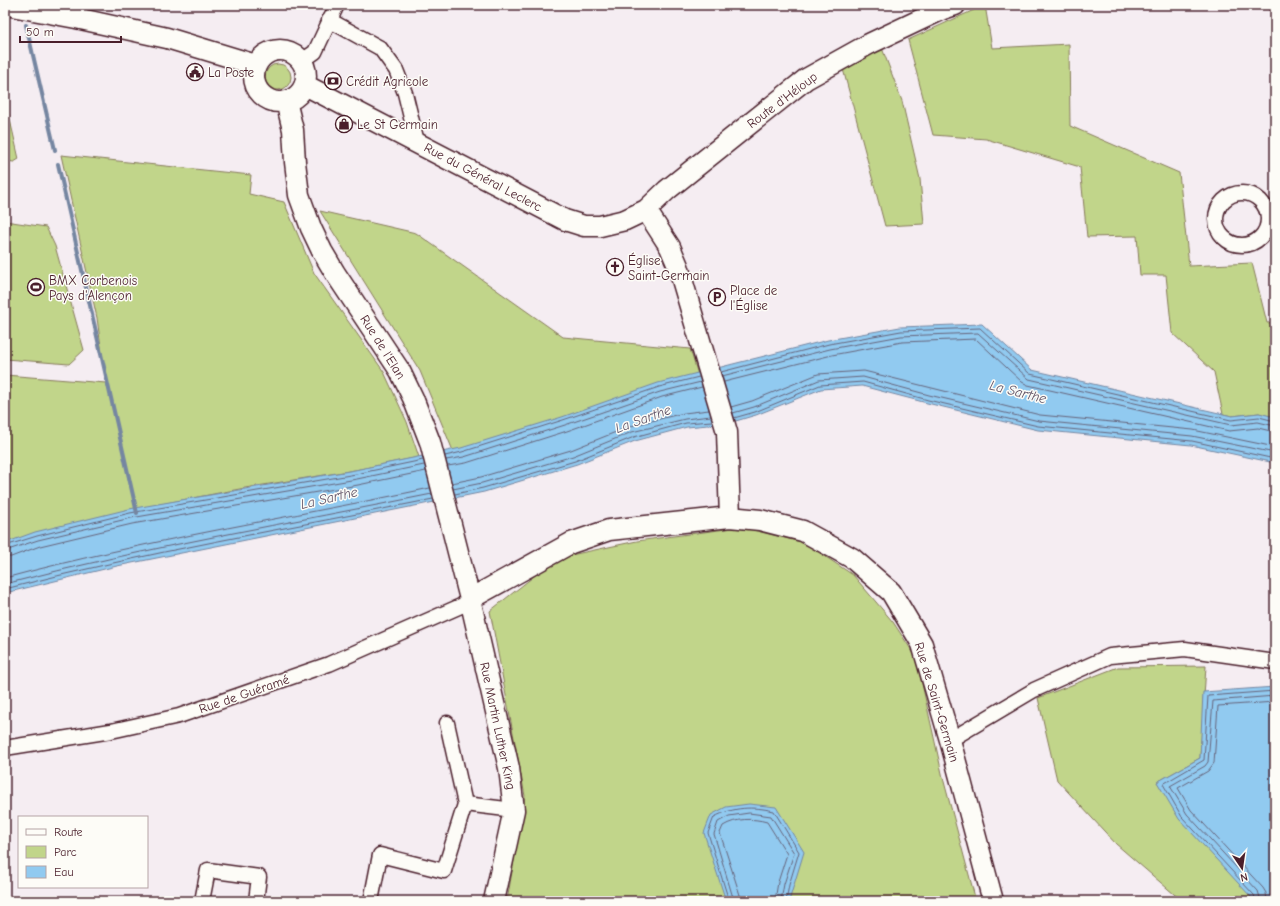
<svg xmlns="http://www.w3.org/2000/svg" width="1280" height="906" font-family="'Comic Neue',sans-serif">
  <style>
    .green { fill: #c1d58a; stroke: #867a5a }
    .water { fill: #91caf0; stroke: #7586a1 }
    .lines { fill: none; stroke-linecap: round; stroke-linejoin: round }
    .shore { stroke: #66637a; stroke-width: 1 }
    .stream { stroke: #7586a1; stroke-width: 4 }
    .street-casing { stroke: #4a1f2b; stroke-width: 17 }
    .secondary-casing { stroke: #4a1f2b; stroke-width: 23 }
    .street { stroke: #fdfcf7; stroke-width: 14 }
    .secondary { stroke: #fdfcf7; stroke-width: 20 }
    .labels { text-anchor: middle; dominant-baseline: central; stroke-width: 3; stroke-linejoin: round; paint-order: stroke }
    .poi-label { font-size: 13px; fill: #4a1f2b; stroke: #fdfcf7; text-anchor: start }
    .street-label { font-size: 13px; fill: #4a1f2b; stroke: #fdfcf7 }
    .water-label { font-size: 14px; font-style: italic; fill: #5f5266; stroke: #fdfcf7 }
  </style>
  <rect width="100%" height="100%" fill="#f5edf2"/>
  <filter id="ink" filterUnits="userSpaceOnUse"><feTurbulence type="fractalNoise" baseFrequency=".025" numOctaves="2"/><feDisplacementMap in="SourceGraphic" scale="8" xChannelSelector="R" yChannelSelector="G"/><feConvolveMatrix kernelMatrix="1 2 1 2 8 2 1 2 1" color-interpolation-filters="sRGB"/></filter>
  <g filter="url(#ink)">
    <path class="green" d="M 985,5 L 992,48 L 1069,44 L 1070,126 L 1179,173 L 1189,266 L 1252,263 L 1267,323 L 1275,322 L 1275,418 L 1259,413 L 1232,416 L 1223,414 L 1214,372 L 1172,333 L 1166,275 L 1140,275 L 1137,236 L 1087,237 L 1080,167 L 986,139 L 933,135 L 908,40 Z
      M 882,48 L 902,101 L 920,179 L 924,224 L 885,226 L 843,69 Z
      M265 77a13 13 0 1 1 26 0a13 13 0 1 1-26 0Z
      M 5,98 L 19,159 L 14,162 L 5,161 Z
      M 61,155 L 251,175 L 249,194 L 284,202 L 314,273 L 384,372 L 407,422 L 419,457 L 355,470 L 245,488 L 140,508 L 5,557 L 5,375 L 106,383 L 97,318 Z
      M 320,211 L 416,233 L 563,337 L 690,349 L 699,378 L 456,458 L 420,371 Z
      M 5,221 L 46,227 L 55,246 L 84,350 L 69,364 L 5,359 Z
      M 741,527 L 805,543 L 853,575 L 893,622 L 916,657 L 943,778 L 976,901 L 507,901 L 525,796 L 490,611 L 557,558 L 637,541 Z
      M 1206,666 L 1200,758 L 1157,782 L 1252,897 L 1252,901 L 1182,901 L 1116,844 L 1057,780 L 1038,698 L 1118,667 Z"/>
    <path class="water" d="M 982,324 L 1032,370 L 1232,416 L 1259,413 L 1275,417 L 1275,463 L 1191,445 L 1038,430 L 927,403 L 862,386 L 821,389 L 756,415 L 729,423 L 687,427 L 635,441 L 577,464 L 484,492 L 117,566 L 5,593 L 5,543 L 35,532 L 129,509 L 355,470 L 461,448 L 562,417 L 658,383 L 828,340 L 900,327 Z
      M 1275,687 L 1275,901 L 1252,901 L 1251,897 L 1179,819 L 1157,782 L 1200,758 L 1203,692 Z
      M 749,804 L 776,807 L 804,852 L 789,901 L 726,901 L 704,833 L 711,815 L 726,807 Z"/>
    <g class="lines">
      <path class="shore" d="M 721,372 L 829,344 L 901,331 L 980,328 L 1030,374 L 1231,420 L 1259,417 L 1275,421
        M 722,376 L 830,349 L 901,336 L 978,333 L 1029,379 L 1231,425 L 1258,422 L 1275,426
        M 724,382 L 832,355 L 902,342 L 976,339 L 1022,382 L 1028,385 L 1229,431 L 1258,428 L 1275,432
        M 731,407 L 752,401 L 818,374 L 864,371 L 1040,415 L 1193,430 L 1275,447
        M 733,413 L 754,407 L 819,380 L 863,377 L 929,395 L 1039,421 L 1192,436 L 1275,453
        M 734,418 L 755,412 L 820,385 L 863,382 L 928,400 L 1038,426 L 1192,441 L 1275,459
        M 445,456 L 462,452 L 563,420 L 659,387 L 699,377
        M 446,460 L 464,457 L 565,425 L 660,392 L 701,382
        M 448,466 L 466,463 L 567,431 L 662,397 L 702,387
        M 452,483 L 481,477 L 571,450 L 631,426 L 684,413 L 709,410
        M 453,489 L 482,483 L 573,456 L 632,432 L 685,419 L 711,416
        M 455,494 L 483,488 L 575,461 L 634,437 L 686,423 L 712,421
        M 5,546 L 37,536 L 130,513 L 356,474 L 423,460
        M 5,551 L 38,540 L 131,518 L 357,479 L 424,465
        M 5,557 L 11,557 L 40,546 L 132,524 L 358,485 L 426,471
        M 5,578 C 145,540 289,518 430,488
        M 5,584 C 146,547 290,523 432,494
        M 5,589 C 146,552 290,528 433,499
        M 729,901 L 708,833 L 714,817 C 734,807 752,806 774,811 L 799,852 L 789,885 L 786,901
        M 734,901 L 714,834 L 718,822 L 729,816 L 749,813 L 771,816 L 794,853 L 784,884 L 781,901
        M 740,901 L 740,895 L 720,833 L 723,826 C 736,818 753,818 767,822 L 787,854 L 778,882 L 775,901
        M 1256,901 L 1254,895 L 1182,817 L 1163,784 L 1204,760 L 1208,696 L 1275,691
        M 1261,901 L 1258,891 L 1187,814 L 1170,786 L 1205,766 L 1208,762 L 1213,701 L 1275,696
        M 1267,901 L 1266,893 L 1263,888 L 1191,810 L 1178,788 L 1208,771 L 1214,763 L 1218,706 L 1275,702"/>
      <path class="stream" d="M 26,25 L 55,150
        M 58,164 L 137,513"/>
      <g class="street-casing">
        <path id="street" d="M 76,18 L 81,5
          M 329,20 L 380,48 L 396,70 L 405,93 L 417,142
          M 302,61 L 315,52 L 337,5
          M1216 219a26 26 0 1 1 52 0a26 26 0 1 1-52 0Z
          M 950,740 L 1034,690 L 1110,656 L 1185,649 L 1275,662
          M 5,748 L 111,731 L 179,716 L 329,664 L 463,605 L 470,599
          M 465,804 L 514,810
          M 202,901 L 208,870 L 259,877 L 256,901
          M 371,901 L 380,855 L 444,871 L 465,804 L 447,723"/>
      </g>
      <g class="secondary-casing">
        <path id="secondary" d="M 6,5 L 76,18 L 167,38 L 256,65
          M254 76a26 26 0 1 1 52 0a26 26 0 1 1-52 0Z
          M 305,85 L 565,220 L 584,226 L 600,226 L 625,220 L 646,210 L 667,190 L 806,79 L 869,44 L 943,9 L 955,5
          M 286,101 L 293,130 L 295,162 L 299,195 L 311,228 L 322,251 L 335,273 L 400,371 L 413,398 L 430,442 L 470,599 L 509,768 L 514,810 L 494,901
          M 646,210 L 670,247 L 678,266 L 727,432 L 730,517
          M 470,599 L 571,543 L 609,530 L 730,517 L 760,520 L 803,531 L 852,558 L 891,592 L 922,644 L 950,740 L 993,901"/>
      </g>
      <use href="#street" class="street"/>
      <use href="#secondary" class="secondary"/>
    </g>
  </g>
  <defs>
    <g id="civic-ring" transform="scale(0.9)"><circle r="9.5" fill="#fdfcf7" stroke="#4a1f2b" stroke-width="1.5"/><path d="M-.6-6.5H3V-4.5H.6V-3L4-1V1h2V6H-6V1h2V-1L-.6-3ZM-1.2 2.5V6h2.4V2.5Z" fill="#4a1f2b"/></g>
    <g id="bank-ring" transform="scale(0.9)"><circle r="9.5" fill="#fdfcf7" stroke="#4a1f2b" stroke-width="1.5"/><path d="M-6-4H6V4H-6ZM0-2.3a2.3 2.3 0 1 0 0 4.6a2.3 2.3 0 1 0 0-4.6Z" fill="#4a1f2b"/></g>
    <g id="shop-ring" transform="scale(0.9)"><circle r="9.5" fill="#fdfcf7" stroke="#4a1f2b" stroke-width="1.5"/><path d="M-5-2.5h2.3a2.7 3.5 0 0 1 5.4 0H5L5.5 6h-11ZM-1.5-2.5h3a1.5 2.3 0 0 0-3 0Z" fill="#4a1f2b"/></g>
    <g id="church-ring" transform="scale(0.9)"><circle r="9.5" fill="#fdfcf7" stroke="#4a1f2b" stroke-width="1.5"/><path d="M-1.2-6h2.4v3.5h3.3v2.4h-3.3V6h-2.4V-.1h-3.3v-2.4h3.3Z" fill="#4a1f2b"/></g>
    <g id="stadium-ring" transform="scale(0.9)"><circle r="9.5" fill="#fdfcf7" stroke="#4a1f2b" stroke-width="1.5"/><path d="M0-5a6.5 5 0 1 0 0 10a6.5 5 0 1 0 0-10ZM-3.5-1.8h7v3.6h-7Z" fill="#4a1f2b"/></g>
    <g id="parking-ring" transform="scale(0.9)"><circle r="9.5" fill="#fdfcf7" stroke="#4a1f2b" stroke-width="1.5"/><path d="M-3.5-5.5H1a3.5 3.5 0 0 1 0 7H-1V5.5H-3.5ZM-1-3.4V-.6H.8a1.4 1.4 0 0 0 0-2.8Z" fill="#4a1f2b"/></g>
  </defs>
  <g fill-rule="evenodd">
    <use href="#civic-ring" x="195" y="72"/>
    <use href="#bank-ring" x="333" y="81"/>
    <use href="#shop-ring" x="344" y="124"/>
    <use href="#church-ring" x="615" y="267"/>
    <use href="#stadium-ring" x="36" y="287"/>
    <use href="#parking-ring" x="717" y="297"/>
  </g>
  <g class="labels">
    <g class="poi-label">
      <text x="208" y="72">La Poste</text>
      <text x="346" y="81">Crédit Agricole</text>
      <text x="357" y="124">Le St Germain</text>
      <text x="628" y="260">Église<tspan x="628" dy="15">Saint-Germain</tspan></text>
      <text x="49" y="280">BMX Corbenois<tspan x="49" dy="15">Pays d'Alençon</tspan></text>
      <text x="730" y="290">Place de<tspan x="730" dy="15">l'Église</tspan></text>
    </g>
    <g class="street-label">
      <text transform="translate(782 100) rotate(-37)">Route d'Héloup</text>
      <text transform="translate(483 177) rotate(28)">Rue du Général Leclerc</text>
      <text transform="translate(383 347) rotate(58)">Rue de l'Elan</text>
      <text transform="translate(244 694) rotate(-19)">Rue de Guéramé</text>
      <text transform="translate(937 702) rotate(73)">Rue de Saint-Germain</text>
      <text transform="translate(498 726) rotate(78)">Rue Martin Luther King</text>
    </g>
    <g class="water-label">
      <text transform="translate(1018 392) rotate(14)">La Sarthe</text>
      <text transform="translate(643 419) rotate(-20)">La Sarthe</text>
      <text transform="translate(329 498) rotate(-13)">La Sarthe</text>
    </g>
  </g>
  <rect width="1280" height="906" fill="none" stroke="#fdfcf7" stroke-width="20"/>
  <rect x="10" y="10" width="1260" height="886" fill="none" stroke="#4a1f2b" stroke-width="1.5" filter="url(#ink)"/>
  <rect x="18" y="816" width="130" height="72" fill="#fdfcf7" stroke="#b5a4a5"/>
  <rect x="26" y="829" width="20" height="6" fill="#fdfcf7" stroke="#b5a4a5"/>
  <text x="54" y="836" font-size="12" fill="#4a1f2b">Route</text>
  <rect x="26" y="846" width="20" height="12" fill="#c1d58a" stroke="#b5a4a5"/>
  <text x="54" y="856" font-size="12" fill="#4a1f2b">Parc</text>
  <rect x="26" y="866" width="20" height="12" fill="#91caf0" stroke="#b5a4a5"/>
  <text x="54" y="876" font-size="12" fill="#4a1f2b">Eau</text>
  <g transform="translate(1242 868) rotate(167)" stroke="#fdfcf7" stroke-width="3" paint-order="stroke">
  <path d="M0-3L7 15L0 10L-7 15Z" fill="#4a1f2b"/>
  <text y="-6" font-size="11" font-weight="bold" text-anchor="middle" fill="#4a1f2b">N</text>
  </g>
  <path d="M20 36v6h101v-6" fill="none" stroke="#4a1f2b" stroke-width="2"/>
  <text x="26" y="36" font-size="12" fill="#4a1f2b" stroke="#fdfcf7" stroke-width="3" paint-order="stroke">50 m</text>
</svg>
